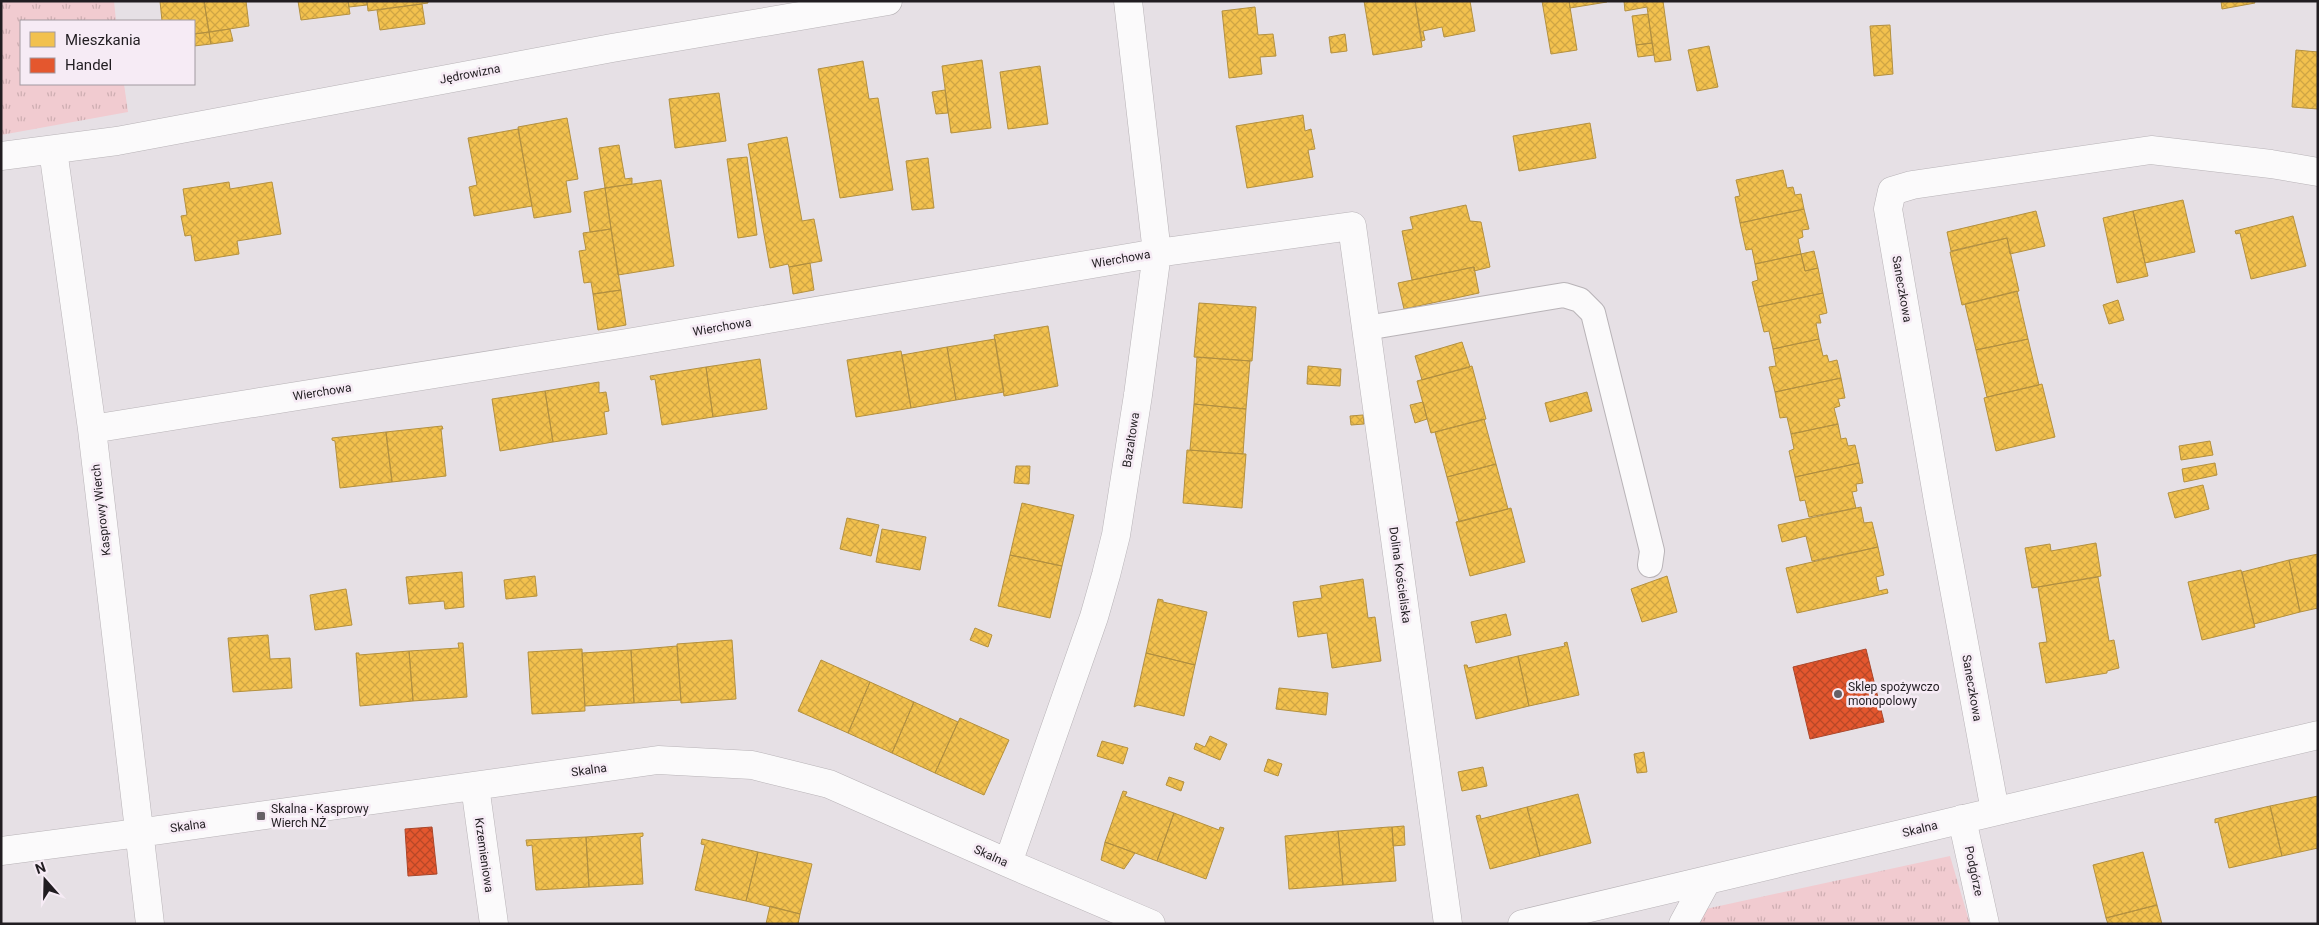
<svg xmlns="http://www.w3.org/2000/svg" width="2319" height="925" font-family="Roboto,sans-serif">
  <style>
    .grass { fill: url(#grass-tufts) }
    .homes { fill: url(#homes-cross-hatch); stroke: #b39040 }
    .shops { fill: url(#shops-cross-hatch); stroke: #aa462a }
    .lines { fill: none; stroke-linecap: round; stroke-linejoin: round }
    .service-casing { stroke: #b8b3b7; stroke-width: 26 }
    .minor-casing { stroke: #b8b3b7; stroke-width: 29 }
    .service { stroke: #fbfafb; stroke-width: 24 }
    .minor { stroke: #fbfafb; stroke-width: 28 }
    .poi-dot { fill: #666166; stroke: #f6ebf5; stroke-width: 2 }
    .labels { text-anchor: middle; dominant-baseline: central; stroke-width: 5; stroke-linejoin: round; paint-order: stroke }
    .street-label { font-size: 12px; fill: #211d21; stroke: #f6ebf5 }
    .poi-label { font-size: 12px; fill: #211d21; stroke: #f6ebf5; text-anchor: start }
  </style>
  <defs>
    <pattern id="grass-tufts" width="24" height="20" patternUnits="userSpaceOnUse" patternTransform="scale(1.25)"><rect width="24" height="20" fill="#f1cbd0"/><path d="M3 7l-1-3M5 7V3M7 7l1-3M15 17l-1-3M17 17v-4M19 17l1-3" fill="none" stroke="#ceaeb2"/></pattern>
    <pattern id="homes-cross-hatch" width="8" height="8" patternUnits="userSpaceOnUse" patternTransform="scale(1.25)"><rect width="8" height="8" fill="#f2c14e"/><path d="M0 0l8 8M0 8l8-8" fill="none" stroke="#cfa544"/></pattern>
    <pattern id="shops-cross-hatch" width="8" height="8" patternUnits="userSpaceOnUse" patternTransform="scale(1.25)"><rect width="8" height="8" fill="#e4572e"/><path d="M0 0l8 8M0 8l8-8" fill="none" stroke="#b84727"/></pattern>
  </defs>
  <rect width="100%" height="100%" fill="#e6e0e5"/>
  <path class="grass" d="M 1,1 L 114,1 L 116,21 L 21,21 L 21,84 L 124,84 L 128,112 L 1,135 Z
    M 1950,856 L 1970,924 L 1693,924 L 1701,910 Z"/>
  <path class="homes" d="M 160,1 L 204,1 L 209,32 L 194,34 L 194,21 L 162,21 Z
    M 204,1 L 246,1 L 249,26 L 209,32 Z
    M 298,1 L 348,1 L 350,14 L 301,20 Z
    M 348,1 L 367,1 L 367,5 L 349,7 Z
    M 367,1 L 428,1 L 428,3 L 368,11 Z
    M 1364,1 L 1415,1 L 1422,47 L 1373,55 Z
    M 1415,1 L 1470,1 L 1475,31 L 1444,37 L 1442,27 L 1423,31 L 1425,40 L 1422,41 Z
    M 1542,1 L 1569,1 L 1577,50 L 1551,54 Z
    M 1569,1 L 1607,1 L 1607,2 L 1570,8 Z
    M 1624,1 L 1663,1 L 1671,60 L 1655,62 L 1647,7 L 1625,11 Z
    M 2221,1 L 2254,1 L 2255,3 L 2222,9 Z
    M 422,4 L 425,24 L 380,30 L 377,10 Z
    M 1255,7 L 1258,35 L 1273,34 L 1276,56 L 1260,57 L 1262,74 L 1229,78 L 1222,11 Z
    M 1648,14 L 1652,43 L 1636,45 L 1632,16 Z
    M 1890,25 L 1893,74 L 1874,76 L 1870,26 Z
    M 230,29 L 233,41 L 211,44 L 209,32 Z
    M 209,32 L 211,44 L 194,46 L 194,34 Z
    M 1345,34 L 1347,51 L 1331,53 L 1329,37 Z
    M 1652,43 L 1654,55 L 1638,57 L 1636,45 Z
    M 1709,46 L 1718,87 L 1697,91 L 1688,50 Z
    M 2296,50 L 2318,52 L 2318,109 L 2292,107 Z
    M 982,60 L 991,128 L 951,133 L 942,66 Z
    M 863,61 L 869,99 L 878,98 L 893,190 L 840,198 L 818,69 Z
    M 1040,66 L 1048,124 L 1008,129 L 1000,72 Z
    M 945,90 L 948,113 L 936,114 L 932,92 Z
    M 719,93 L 726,141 L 675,148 L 669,99 Z
    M 1303,115 L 1305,131 L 1311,129 L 1315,149 L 1308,150 L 1313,177 L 1247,188 L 1236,126 Z
    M 567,118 L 578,179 L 566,181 L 571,212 L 534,218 L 518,127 Z
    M 1590,123 L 1596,158 L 1519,171 L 1513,136 Z
    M 518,129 L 532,206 L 474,216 L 469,187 L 477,185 L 468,138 Z
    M 787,137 L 802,221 L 814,219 L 822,261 L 789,267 L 788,264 L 770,268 L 748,144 Z
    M 619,145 L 625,179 L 632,178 L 632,184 L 605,188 L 599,148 Z
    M 747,157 L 757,235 L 738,238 L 727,159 Z
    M 928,158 L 934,208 L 912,210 L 906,161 Z
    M 1783,170 L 1787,188 L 1793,187 L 1795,195 L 1801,194 L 1804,209 L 1740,223 L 1735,197 L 1740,196 L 1736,180 Z
    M 661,180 L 674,266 L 618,275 L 605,188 Z
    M 229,182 L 230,189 L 272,182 L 281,234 L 237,241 L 239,254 L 195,261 L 191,235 L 185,236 L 181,216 L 187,215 L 183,189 Z
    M 605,188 L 611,229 L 590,232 L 584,192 Z
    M 2183,200 L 2195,252 L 2145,263 L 2133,211 Z
    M 1466,205 L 1470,221 L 1481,222 L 1490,267 L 1474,271 L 1474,267 L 1412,280 L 1402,231 L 1413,229 L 1410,217 Z
    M 1804,209 L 1809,229 L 1802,230 L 1803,237 L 1798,239 L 1801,254 L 1755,264 L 1752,249 L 1746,250 L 1740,223 Z
    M 2036,211 L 2045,246 L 2010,254 L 2007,238 L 1951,251 L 1947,232 Z
    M 2133,211 L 2148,276 L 2117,283 L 2103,218 Z
    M 2293,216 L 2306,266 L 2251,279 L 2240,233 L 2236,234 L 2235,231 Z
    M 611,229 L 621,290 L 593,294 L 591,282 L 584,283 L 579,251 L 586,250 L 583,233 Z
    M 2007,238 L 2019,291 L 1962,305 L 1950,252 Z
    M 1814,251 L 1818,268 L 1805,271 L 1801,254 Z
    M 1801,254 L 1805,271 L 1818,268 L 1823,293 L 1758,307 L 1752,282 L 1758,280 L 1755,264 Z
    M 810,263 L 814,290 L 793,294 L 789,267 Z
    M 1474,267 L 1479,293 L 1404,309 L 1398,283 Z
    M 621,290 L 626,325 L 598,330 L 593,294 Z
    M 2017,291 L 2028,339 L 1976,350 L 1965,304 Z
    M 1823,293 L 1827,313 L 1819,315 L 1821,323 L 1816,323 L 1819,339 L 1773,349 L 1769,331 L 1764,332 L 1758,307 Z
    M 2118,300 L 2124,320 L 2109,324 L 2103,305 Z
    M 1199,303 L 1256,307 L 1252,361 L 1194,357 Z
    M 1048,326 L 1058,386 L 1004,396 L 994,335 Z
    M 995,339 L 1004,392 L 956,400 L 947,347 Z
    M 1819,339 L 1823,356 L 1827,355 L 1829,362 L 1837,360 L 1841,378 L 1775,392 L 1769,367 L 1776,366 L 1773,349 Z
    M 2028,339 L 2039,385 L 1987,397 L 1976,350 Z
    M 1462,342 L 1470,367 L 1422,380 L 1415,356 Z
    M 947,347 L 956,400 L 911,408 L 902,355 Z
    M 901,351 L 911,408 L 856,417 L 847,360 Z
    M 1197,357 L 1250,361 L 1246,409 L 1194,404 Z
    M 760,359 L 767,409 L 713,417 L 706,367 Z
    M 1308,366 L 1341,369 L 1340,386 L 1307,384 Z
    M 1472,366 L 1486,419 L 1431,433 L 1417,381 Z
    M 706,367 L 713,417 L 662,425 L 655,379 L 651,380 L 650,376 Z
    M 1841,378 L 1845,398 L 1838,399 L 1840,406 L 1834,408 L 1838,424 L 1791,434 L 1787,417 L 1780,418 L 1775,392 Z
    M 599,382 L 599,393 L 606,392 L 609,411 L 604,412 L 607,434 L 553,442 L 545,391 Z
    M 2042,384 L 2055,437 L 1996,451 L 1984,398 Z
    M 545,391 L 553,442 L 500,451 L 492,399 Z
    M 1587,392 L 1592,411 L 1550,422 L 1545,403 Z
    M 1423,402 L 1427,419 L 1415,423 L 1410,405 Z
    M 1194,404 L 1246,409 L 1243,454 L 1190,450 Z
    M 1363,415 L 1364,424 L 1351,425 L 1350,416 Z
    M 1484,419 L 1496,464 L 1447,477 L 1435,432 Z
    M 1838,424 L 1841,439 L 1846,438 L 1848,446 L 1855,445 L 1859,463 L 1795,477 L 1789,451 L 1794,449 L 1791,434 Z
    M 442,426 L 443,429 L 441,429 L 446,476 L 392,482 L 386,432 Z
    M 386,432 L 392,482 L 340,488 L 335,441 L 332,440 L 332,438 Z
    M 2210,441 L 2213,455 L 2181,460 L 2179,446 Z
    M 1187,450 L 1246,454 L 1242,508 L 1183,503 Z
    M 1859,463 L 1863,483 L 1856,484 L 1857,491 L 1852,492 L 1856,508 L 1809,517 L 1805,500 L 1800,501 L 1795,477 Z
    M 2215,463 L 2217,475 L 2184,482 L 2182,469 Z
    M 1496,464 L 1508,509 L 1459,522 L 1447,477 Z
    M 1016,466 L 1030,466 L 1029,484 L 1014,483 Z
    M 2203,485 L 2209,509 L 2175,518 L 2168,493 Z
    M 1022,503 L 1074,515 L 1062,566 L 1010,555 Z
    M 1861,507 L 1864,523 L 1872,522 L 1878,547 L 1812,561 L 1806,536 L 1782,542 L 1778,525 Z
    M 1511,508 L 1525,562 L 1470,576 L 1456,522 Z
    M 847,518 L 879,525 L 871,556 L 840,549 Z
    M 882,529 L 926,537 L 920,570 L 876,562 Z
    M 2096,543 L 2101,576 L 2032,588 L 2025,548 L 2050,544 L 2051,551 Z
    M 1878,547 L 1884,575 L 1876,577 L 1879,591 L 1887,589 L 1888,593 L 1797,613 L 1786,568 Z
    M 2318,554 L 2318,608 L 2300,612 L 2289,560 Z
    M 1010,555 L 1062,566 L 1050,618 L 998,606 Z
    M 2289,560 L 2300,612 L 2254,624 L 2242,572 Z
    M 2241,570 L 2255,627 L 2202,640 L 2188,582 Z
    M 462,572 L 464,607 L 445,609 L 444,601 L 409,604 L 406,577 Z
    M 535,576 L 537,596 L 506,599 L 504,580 Z
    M 1667,576 L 1677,612 L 1642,622 L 1631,589 Z
    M 2098,577 L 2109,641 L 2114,640 L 2119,668 L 2107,671 L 2107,673 L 2046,683 L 2039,643 L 2047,642 L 2038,587 Z
    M 1363,579 L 1368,618 L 1375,617 L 1381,661 L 1332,668 L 1327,633 L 1298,637 L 1293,602 L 1322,598 L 1320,586 Z
    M 346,589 L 352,625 L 315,630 L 310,595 Z
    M 1158,599 L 1163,600 L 1163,602 L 1207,612 L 1195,665 L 1146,653 Z
    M 1506,614 L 1511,635 L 1476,643 L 1471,622 Z
    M 975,628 L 992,635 L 988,647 L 970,640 Z
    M 268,635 L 270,659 L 290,658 L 292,688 L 233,692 L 228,638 Z
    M 732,640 L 736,699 L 681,703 L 677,644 Z
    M 1567,642 L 1579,695 L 1529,706 L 1518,656 L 1565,646 L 1564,643 Z
    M 458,643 L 463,643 L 467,697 L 413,701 L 409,651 L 459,648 Z
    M 677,646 L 681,700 L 634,703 L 631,650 Z
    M 582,649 L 585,711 L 532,714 L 528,652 Z
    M 631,650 L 634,703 L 585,706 L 582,653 Z
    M 409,651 L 413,701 L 360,706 L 356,653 L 359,653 L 359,655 Z
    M 1146,653 L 1195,665 L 1184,716 L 1138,705 L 1134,707 Z
    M 1518,656 L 1529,706 L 1476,719 L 1464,665 L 1467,665 L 1468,668 Z
    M 821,660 L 870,682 L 848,733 L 798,711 Z
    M 870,682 L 914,702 L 892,753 L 848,733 Z
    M 1279,688 L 1328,693 L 1326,715 L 1276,709 Z
    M 914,702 L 958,722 L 935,773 L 892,753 Z
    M 960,718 L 1009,740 L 984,795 L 935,773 Z
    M 1210,736 L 1227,744 L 1220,760 L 1194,749 L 1196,743 L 1205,747 Z
    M 1102,741 L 1128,748 L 1123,764 L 1097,756 Z
    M 1644,752 L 1647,772 L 1637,773 L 1634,754 Z
    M 1268,759 L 1282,764 L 1278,776 L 1264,771 Z
    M 1483,767 L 1487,786 L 1462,791 L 1458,772 Z
    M 1169,777 L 1184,782 L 1181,791 L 1166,785 Z
    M 1123,791 L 1127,792 L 1125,796 L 1174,813 L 1157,861 L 1105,842 Z
    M 1578,794 L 1591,843 L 1540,856 L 1527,807 Z
    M 2318,796 L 2318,848 L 2282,856 L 2270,806 Z
    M 2270,806 L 2282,856 L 2229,868 L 2218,822 L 2215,823 L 2215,819 Z
    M 1527,807 L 1540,856 L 1490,869 L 1476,816 L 1480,815 L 1481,819 Z
    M 1174,813 L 1219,830 L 1220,827 L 1224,828 L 1206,879 L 1157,861 Z
    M 1404,826 L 1405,845 L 1393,846 L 1392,827 Z
    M 1389,827 L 1392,827 L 1396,881 L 1343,885 L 1338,831 Z
    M 1338,831 L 1343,885 L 1289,889 L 1285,836 Z
    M 643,833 L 643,836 L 640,837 L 643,884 L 589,887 L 586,837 Z
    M 586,837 L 589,887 L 536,890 L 532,845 L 527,846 L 526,840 Z
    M 702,839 L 758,852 L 746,901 L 695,890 L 705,845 L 701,844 Z
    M 1105,842 L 1135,853 L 1124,869 L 1101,860 Z
    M 758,852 L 812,864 L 800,914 L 746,901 Z
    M 2143,852 L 2157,905 L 2106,918 L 2093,865 Z
    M 2157,905 L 2162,924 L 2108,924 L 2106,918 Z
    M 770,906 L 800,914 L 798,924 L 766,924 Z"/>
  <path class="shops" d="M 1866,649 L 1884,722 L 1810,739 L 1793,667 Z
    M 432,827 L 437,874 L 408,876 L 405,829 Z"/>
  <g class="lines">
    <g class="service-casing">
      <path id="service" d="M 1366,328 L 1564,295 L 1580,300 L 1593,313 L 1652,551 L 1650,565"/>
    </g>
    <g class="minor-casing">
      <path id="minor" d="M 53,150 L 92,429 L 150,924
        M 1,156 L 117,141 L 612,48 L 888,1
        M 92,429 L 627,343 L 1157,253 L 1352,226 L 1448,924
        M 475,786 L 494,924
        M 1995,811 L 1939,507 L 1888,209 L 1892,191 L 1912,185 L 2151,150 L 2271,164 L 2318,172
        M 1962,819 L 1985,924
        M 1,851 L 138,833 L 658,760 L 752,765 L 829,784 L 1008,863 L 1151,924
        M 1008,863 L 1094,617 L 1106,575 L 1116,535 L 1138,395 L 1157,253 L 1128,1
        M 1522,924 C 1788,863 2053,798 2318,735
        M 1683,924 L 1706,882"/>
    </g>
    <use href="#service" class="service"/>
    <use href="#minor" class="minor"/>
  </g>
  <g class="poi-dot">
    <circle cx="1838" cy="694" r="5"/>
    <rect x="256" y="811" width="10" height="10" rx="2.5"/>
  </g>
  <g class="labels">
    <g class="street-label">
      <text transform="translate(470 74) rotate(-11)">Jędrowizna</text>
      <text transform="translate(1121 259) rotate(-10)">Wierchowa</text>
      <text transform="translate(1902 289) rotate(80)">Saneczkowa</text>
      <text transform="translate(722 327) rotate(-10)">Wierchowa</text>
      <text transform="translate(322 392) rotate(-9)">Wierchowa</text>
      <text transform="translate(1131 440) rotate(-81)">Bazaltowa</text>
      <text transform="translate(101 510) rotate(-97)">Kasprowy Wierch</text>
      <text transform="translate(1400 575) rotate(82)">Dolina Kościeliska</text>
      <text transform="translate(1972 688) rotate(80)">Saneczkowa</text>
      <text transform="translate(589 770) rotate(-8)">Skalna</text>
      <text transform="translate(188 826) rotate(-8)">Skalna</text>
      <text transform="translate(1920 829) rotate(-14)">Skalna</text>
      <text transform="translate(484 855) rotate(82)">Krzemieniowa</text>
      <text transform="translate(991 856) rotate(24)">Skalna</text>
      <text transform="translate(1974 871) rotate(78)">Podgórze</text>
    </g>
    <g class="poi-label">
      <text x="1848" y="687">Sklep spożywczo<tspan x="1848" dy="14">monopolowy</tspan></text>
      <text x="271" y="809">Skalna - Kasprowy<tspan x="271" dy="14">Wierch NŻ</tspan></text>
    </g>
  </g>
  <rect width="2319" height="925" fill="none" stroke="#211d21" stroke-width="5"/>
  <rect x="20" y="20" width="175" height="65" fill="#f6ebf5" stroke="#a199a0"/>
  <rect x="30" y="32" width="25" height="15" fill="#f2c14e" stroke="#a199a0"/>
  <text x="65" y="45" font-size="15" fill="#211d21">Mieszkania</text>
  <rect x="30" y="58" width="25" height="15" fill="#e4572e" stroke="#a199a0"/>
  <text x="65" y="70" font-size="15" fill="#211d21">Handel</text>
  <g transform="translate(45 880) rotate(340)" stroke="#f6ebf5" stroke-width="4" paint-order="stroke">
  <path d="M0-4L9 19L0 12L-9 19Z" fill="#211d21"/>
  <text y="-8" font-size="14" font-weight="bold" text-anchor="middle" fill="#211d21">N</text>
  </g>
</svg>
